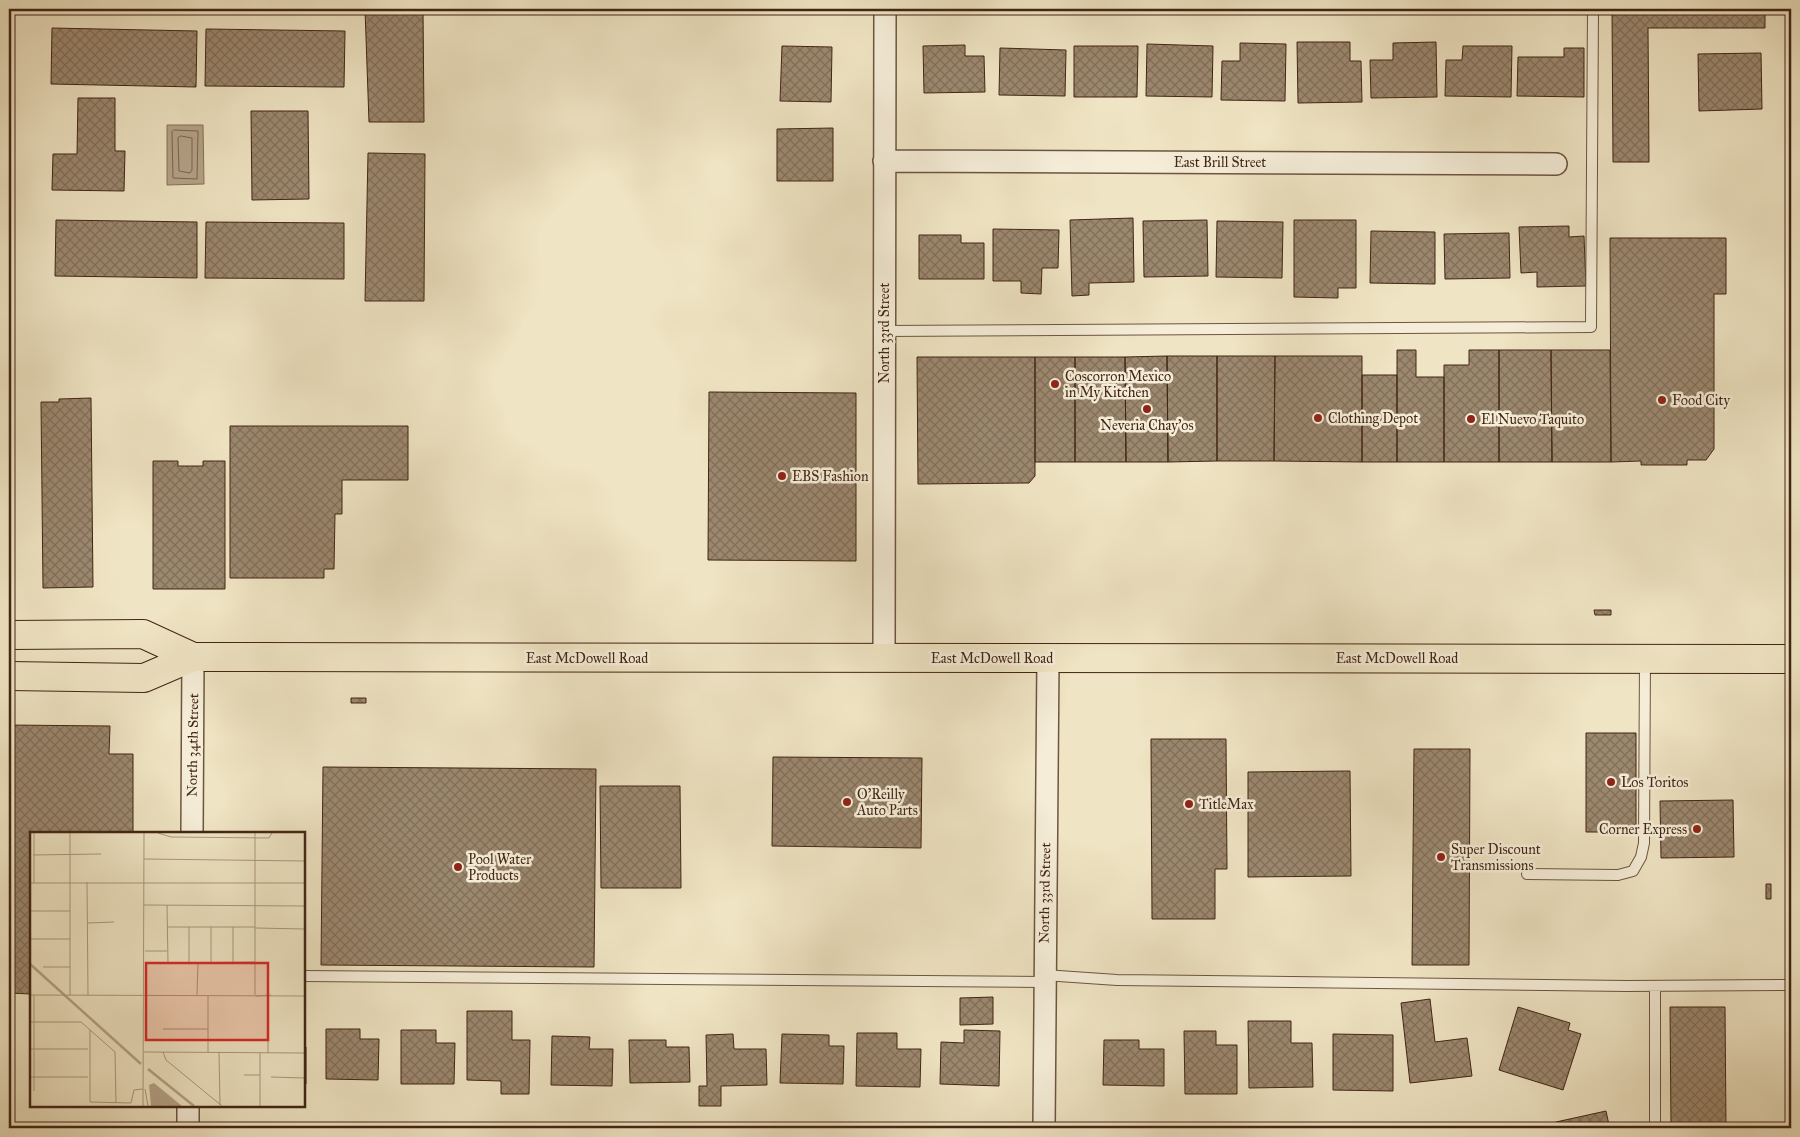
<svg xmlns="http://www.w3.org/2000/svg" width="1800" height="1137" font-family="'IM FELL Great Primer',serif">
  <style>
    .water { fill: #b4a388; stroke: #86715a }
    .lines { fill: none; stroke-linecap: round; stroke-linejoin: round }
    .shore { stroke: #7b644e; stroke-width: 1 }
    .building { fill: url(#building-cross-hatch); stroke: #422515 }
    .service-casing { stroke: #6d5540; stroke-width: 12 }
    .minor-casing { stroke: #6d5540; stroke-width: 24 }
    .primary-casing { stroke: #422515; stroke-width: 30 }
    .service { stroke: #f5edd8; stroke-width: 10 }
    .minor { stroke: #f5edd8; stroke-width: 21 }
    .primary { stroke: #efe4c3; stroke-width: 28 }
    .poi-dot { fill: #8f2418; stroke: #f5edd8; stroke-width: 2 }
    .labels { text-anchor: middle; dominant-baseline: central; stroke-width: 5; stroke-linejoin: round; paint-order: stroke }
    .street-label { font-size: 14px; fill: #422515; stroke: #f5edd8 }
    .poi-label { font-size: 14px; fill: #422515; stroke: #f5edd8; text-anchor: start }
    .inset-river { fill: none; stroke: #b4a388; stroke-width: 2.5 }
    .inset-road { fill: none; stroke: #aa987d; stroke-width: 1 }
    .view { fill: #d62828; fill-opacity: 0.15; stroke: #d62828; stroke-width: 2.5 }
    .inset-edge { fill: none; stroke: #422515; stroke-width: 2.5 }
  </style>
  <defs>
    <pattern id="building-cross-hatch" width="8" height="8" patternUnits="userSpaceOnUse" patternTransform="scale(1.25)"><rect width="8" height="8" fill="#9c886f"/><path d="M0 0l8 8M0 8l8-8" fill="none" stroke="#816f5a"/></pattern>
  </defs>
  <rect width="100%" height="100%" fill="#efe4c3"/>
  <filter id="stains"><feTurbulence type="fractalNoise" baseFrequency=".004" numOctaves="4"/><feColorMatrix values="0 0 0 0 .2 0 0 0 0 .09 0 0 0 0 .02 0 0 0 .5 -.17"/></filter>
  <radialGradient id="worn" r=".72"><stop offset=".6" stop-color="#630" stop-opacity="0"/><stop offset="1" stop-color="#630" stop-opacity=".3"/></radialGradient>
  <path class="water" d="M 167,125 L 203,125 L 204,184 L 167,185 Z"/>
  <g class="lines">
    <path class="shore" d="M 174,130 L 198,131 L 197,179 L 173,178 L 172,132 Z
      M 181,136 L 192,138 L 192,170 L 190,173 L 179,171 L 178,138 Z"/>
  </g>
  <path class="building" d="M 365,9 L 423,9 L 424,122 L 369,122 Z
    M 1612,9 L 1765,9 L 1765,28 L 1648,28 L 1649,162 L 1613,162 Z
    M 52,28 L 197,31 L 196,87 L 51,84 Z
    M 206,29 L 345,31 L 344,87 L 205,86 Z
    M 1297,42 L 1350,42 L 1350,61 L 1361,61 L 1362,102 L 1298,103 Z
    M 1436,42 L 1437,97 L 1371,98 L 1370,60 L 1393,60 L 1393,43 Z
    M 1240,43 L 1286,44 L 1285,101 L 1221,100 L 1222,61 L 1240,61 Z
    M 1147,44 L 1213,46 L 1212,97 L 1146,96 Z
    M 965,45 L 965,56 L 984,56 L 985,92 L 924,93 L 923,46 Z
    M 782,46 L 832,47 L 831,102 L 780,101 Z
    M 1074,46 L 1138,46 L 1137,97 L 1074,97 Z
    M 1463,46 L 1512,46 L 1511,97 L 1445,96 L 1446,60 L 1462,60 Z
    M 1000,48 L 1066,50 L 1065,96 L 999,95 Z
    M 1564,48 L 1584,48 L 1584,97 L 1517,96 L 1518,57 L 1564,57 Z
    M 1761,53 L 1762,109 L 1699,111 L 1698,54 Z
    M 78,98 L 115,98 L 115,151 L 125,151 L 124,191 L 52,190 L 53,154 L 77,154 Z
    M 251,111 L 308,111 L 309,199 L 252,200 Z
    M 833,128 L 833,181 L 777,181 L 777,129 Z
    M 368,153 L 425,154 L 424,301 L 365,301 Z
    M 1133,218 L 1134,282 L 1089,283 L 1089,295 L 1072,296 L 1070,220 Z
    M 56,220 L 197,222 L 197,278 L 55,276 Z
    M 1207,220 L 1208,276 L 1144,277 L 1143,221 Z
    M 1294,220 L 1356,220 L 1356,288 L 1338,288 L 1338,298 L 1294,297 Z
    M 1217,221 L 1283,222 L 1282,278 L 1216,277 Z
    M 206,222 L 344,223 L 344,279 L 205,278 Z
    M 1569,226 L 1569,237 L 1584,236 L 1586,286 L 1537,287 L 1537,272 L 1521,273 L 1519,227 Z
    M 993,229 L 1059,230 L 1058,268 L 1042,268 L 1041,294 L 1021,293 L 1021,281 L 993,281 Z
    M 1371,231 L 1435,232 L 1435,284 L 1370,283 Z
    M 1509,233 L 1510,278 L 1445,279 L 1444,234 Z
    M 919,235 L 961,235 L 961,243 L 984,243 L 984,279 L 919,279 Z
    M 1610,238 L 1726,238 L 1726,294 L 1714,294 L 1714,449 L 1706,460 L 1687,460 L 1687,465 L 1641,465 L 1641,461 L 1611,462 Z
    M 1397,350 L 1416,350 L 1416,377 L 1444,377 L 1444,462 L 1397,462 Z
    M 1469,350 L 1499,350 L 1499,462 L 1444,462 L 1444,365 L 1469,365 Z
    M 1499,350 L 1551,350 L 1552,462 L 1499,462 Z
    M 1551,350 L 1610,350 L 1611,462 L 1552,462 Z
    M 1167,356 L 1217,356 L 1217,461 L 1168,462 Z
    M 1167,356 L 1168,462 L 1126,462 L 1125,357 Z
    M 1217,356 L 1275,356 L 1274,461 L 1217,461 Z
    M 1275,356 L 1362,356 L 1362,462 L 1274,461 Z
    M 917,357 L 1035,357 L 1035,476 L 1029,483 L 918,484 Z
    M 1035,357 L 1075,357 L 1075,462 L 1035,462 Z
    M 1075,357 L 1125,357 L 1126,462 L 1075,462 Z
    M 1362,375 L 1397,375 L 1397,462 L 1362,462 Z
    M 709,392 L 856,393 L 856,561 L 708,560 Z
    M 91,398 L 93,587 L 43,588 L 41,402 L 59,402 L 59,399 Z
    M 230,426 L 408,426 L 408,480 L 342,480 L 342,514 L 335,514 L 334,569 L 324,569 L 324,578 L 230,578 Z
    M 153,461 L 178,461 L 178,466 L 203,466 L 203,461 L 225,461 L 225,589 L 153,589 Z
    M 1594,610 L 1611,610 L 1611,615 L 1595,615 Z
    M 351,698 L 366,698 L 366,703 L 351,703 Z
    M 9,725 L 110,726 L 109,754 L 133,754 L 133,833 L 31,833 L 31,994 L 9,993 Z
    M 1586,733 L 1636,733 L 1636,832 L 1586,832 Z
    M 1151,739 L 1226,739 L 1227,869 L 1215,869 L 1215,919 L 1152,919 Z
    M 1414,749 L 1470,749 L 1469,965 L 1412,965 Z
    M 773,757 L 922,758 L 921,848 L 772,846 Z
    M 323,767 L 596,769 L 594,967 L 321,965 Z
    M 1350,771 L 1351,876 L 1248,877 L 1248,772 Z
    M 600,786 L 680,786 L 681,888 L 601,888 Z
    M 1733,800 L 1734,857 L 1661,858 L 1660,801 Z
    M 1766,884 L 1771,884 L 1771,899 L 1766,899 Z
    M 993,997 L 993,1024 L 960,1025 L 960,998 Z
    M 1430,999 L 1435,1042 L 1467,1038 L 1472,1076 L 1410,1083 L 1401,1003 Z
    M 1518,1007 L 1570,1023 L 1568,1030 L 1581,1034 L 1563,1090 L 1499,1070 Z
    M 1670,1007 L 1725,1007 L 1726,1128 L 1671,1128 Z
    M 467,1011 L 512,1011 L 512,1040 L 530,1040 L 529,1094 L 501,1094 L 501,1081 L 467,1080 Z
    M 1248,1021 L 1291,1021 L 1291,1043 L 1312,1043 L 1313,1087 L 1249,1088 Z
    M 326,1029 L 360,1029 L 360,1039 L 379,1039 L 378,1080 L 326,1079 Z
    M 401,1030 L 436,1030 L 436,1043 L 455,1043 L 454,1084 L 401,1084 Z
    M 964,1030 L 1000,1031 L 999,1086 L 940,1084 L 941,1042 L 964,1043 Z
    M 1184,1031 L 1216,1031 L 1216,1045 L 1237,1045 L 1237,1094 L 1185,1094 Z
    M 857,1033 L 897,1033 L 897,1049 L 921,1049 L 920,1087 L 856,1086 Z
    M 733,1034 L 734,1049 L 766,1049 L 767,1085 L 721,1086 L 721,1106 L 699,1106 L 699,1086 L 707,1086 L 706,1035 Z
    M 782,1034 L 829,1035 L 829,1046 L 844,1046 L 843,1084 L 780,1083 Z
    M 1333,1034 L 1393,1035 L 1393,1091 L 1333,1090 Z
    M 552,1036 L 590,1037 L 589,1049 L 613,1049 L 612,1086 L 551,1085 Z
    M 629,1040 L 666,1040 L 666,1047 L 689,1047 L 690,1082 L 630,1083 Z
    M 1104,1040 L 1139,1040 L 1139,1049 L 1164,1049 L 1164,1086 L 1103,1085 Z
    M 304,1047 L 306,1047 L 306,1084 L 304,1084 Z
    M 1606,1111 L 1609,1125 L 1618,1123 L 1620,1128 L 1557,1128 L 1556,1122 Z"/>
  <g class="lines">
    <g class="service-casing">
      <path id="service" d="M 883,331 L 1591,327 L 1593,9
        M 1527,874 L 1618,875 L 1633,871 L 1641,857 L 1644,843 L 1645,659
        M 1044,975 L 1117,980 L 1627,986 L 1791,985
        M 304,976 L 1044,982
        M 1655,1128 L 1655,986"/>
    </g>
    <g class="minor-casing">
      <path id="minor" d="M 884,161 L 1556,164
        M 884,658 L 885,9
        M 192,833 L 193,657
        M 188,1128 L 188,1106
        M 1044,1128 L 1048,658"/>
    </g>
    <g class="primary-casing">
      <path id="primary" d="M 9,635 L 143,634 L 193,657
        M 9,676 L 144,678 L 193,657 L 1791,659"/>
    </g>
    <use href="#service" class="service"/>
    <use href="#minor" class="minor"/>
    <use href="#primary" class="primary"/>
  </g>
  <g class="poi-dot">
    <circle cx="1055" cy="384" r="5"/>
    <circle cx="1662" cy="400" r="5"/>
    <circle cx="1147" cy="409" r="5"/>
    <circle cx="1318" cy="418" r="5"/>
    <circle cx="1471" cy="419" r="5"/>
    <circle cx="782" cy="476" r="5"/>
    <circle cx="1611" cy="782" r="5"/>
    <circle cx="847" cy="802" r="5"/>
    <circle cx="1189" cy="804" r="5"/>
    <circle cx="1697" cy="829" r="5"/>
    <circle cx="1441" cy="857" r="5"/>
    <circle cx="458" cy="867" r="5"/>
  </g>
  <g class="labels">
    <g class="street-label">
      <text x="1220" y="162">East Brill Street</text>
      <text transform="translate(884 333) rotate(-90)">North 33rd Street</text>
      <text x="587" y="658">East McDowell Road</text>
      <text x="992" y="658">East McDowell Road</text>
      <text x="1397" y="658">East McDowell Road</text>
      <text transform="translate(193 745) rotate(-89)">North 34th Street</text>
      <text transform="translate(1045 893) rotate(-89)">North 33rd Street</text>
    </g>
    <g class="poi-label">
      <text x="1065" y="376">Coscorron Mexico<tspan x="1065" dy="16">in My Kitchen</tspan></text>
      <text x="1672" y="400">Food City</text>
      <text x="1328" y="418">Clothing Depot</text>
      <text x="1481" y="419">El Nuevo Taquito</text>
      <text x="1147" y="425" text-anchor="middle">Neveria Chay'os</text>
      <text x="792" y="476">EBS Fashion</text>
      <text x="1621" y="782">Los Toritos</text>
      <text x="857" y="794">O'Reilly<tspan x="857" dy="16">Auto Parts</tspan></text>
      <text x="1199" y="804">TitleMax</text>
      <text x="1687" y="829" text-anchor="end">Corner Express</text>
      <text x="1451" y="849">Super Discount<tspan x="1451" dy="16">Transmissions</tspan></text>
      <text x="468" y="859">Pool Water<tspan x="468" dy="16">Products</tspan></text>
    </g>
  </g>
  <g transform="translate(30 832)">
    <rect width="275" height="275" fill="#efe4c3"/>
    <path d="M 124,251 L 152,274 L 121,274 L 119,253 Z" fill="#b4a388"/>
    <path class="inset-river" d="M 0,132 L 111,232M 118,237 L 164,274"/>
    <path class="inset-road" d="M 4,1 L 4,51M 128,1 L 141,5 L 239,6 L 242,1M 3,23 L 71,22M 114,27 L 275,29M 57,50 L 58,163M 0,51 L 275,51M 114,73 L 275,74M 137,73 L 138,131 L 225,130M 0,79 L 40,79M 58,91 L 84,90M 137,95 L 225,95M 181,95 L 181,130M 203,95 L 203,131M 225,96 L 275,97M 0,107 L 40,107M 115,119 L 137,119M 159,130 L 159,95M 13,135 L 40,135M 238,162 L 238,221M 0,163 L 275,164M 40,163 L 40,1M 167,163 L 168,131M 225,163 L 225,1M 226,164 L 241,163M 0,190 L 51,190 L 85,220 L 86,271M 133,197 L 178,197M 60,198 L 60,270 L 101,271 L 104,258 L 113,257M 0,217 L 58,217M 114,220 L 275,221M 133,220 L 136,228 L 192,274M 178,220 L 178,164M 189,220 L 190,273M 230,221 L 230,274M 214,243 L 230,243M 0,245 L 58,245M 241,245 L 275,246M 115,257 L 118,274M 4,259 L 4,163M 113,274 L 114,1"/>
    <path class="view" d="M 116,131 L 238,131 L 238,208 L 116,208 Z"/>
    <rect width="275" height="275" class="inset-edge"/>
  </g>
  <rect width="1800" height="1137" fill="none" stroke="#efe4c3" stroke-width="30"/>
  <rect x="10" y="10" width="1780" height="1117" fill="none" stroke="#422515" stroke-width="2.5"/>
  <rect x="15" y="15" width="1770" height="1107" fill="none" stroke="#422515"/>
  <rect width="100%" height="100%" filter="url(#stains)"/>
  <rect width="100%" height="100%" fill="url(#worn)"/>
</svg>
